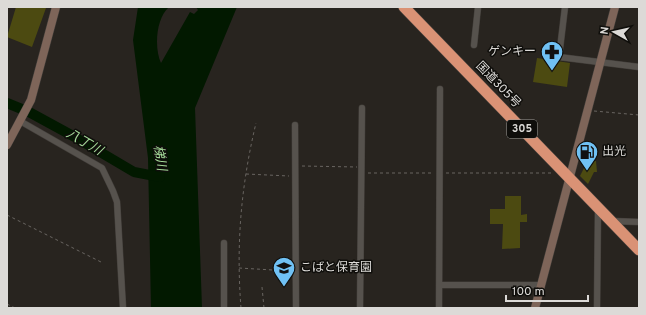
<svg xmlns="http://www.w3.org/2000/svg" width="646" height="315" font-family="Overpass,'Noto Sans JP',sans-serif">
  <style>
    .water { fill: #021900 }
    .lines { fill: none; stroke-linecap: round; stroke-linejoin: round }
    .river { stroke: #021900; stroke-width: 10 }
    .building { fill: #4c4a11 }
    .street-casing { stroke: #423e3a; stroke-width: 7 }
    .secondary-casing { stroke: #423e3a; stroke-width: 9 }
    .highway-casing { stroke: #423e3a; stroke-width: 12 }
    .path { stroke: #696561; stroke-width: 1; stroke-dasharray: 3 3; stroke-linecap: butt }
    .street { stroke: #56524d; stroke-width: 6 }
    .secondary { stroke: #7e6559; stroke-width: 8 }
    .highway { stroke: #da9275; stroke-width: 11 }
    .labels { text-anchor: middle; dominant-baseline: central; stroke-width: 3; stroke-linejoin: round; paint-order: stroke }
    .shield { fill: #0f0e0b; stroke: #9e9d9a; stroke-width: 1 }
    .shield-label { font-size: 11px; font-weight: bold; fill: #dcdad7 }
    .poi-label { font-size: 12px; fill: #dcdad7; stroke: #0f0e0b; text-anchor: start }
    .street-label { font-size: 12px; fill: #dcdad7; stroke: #0f0e0b }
    .water-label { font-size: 13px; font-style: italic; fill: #a4da98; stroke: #0f0e0b }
  </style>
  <rect width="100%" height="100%" fill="#28241f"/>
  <path class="water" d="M 138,7 L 169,7 C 156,18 154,48 161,63 L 190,12 L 194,14 L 198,10 L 196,7 L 237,7 L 195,108 L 202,308 L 151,308 L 148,158 L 133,40 Z"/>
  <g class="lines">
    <path class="river" d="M 7,103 L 29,112 L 73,136 L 134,172 L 160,177"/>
  </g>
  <path class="building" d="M 16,7 L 46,8 L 32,47 L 7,37 Z
    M 537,58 L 570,63 L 567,87 L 533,82 Z
    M 584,161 L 596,161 L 597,172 L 594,172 L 588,184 L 580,176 L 584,168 Z
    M 505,196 L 521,196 L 521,215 L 527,214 L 527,222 L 520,222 L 520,248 L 502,249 L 503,224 L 490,224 L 490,209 L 505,209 Z"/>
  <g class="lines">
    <g class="street-casing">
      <path id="street" d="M 565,7 L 559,57 L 639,67
        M 474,45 L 478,7
        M 20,121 L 102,168 L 113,191 L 117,202 L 123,308
        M 295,125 L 296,308
        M 612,221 L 639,222
        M 224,243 L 224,308
        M 439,285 L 541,285
        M 360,308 L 362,108
        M 439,308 L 440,89
        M 597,308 L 598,208"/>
    </g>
    <g class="secondary-casing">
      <path id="secondary" d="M 7,145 L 31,100 L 56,7
        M 535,308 L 615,7"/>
    </g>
    <g class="highway-casing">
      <path id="highway" d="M 404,7 L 639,250"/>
    </g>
    <path class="path" d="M 594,111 L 639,115
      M 302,166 L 357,167
      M 368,173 L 434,173
      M 446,173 L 552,173
      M 246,174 L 289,176
      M 7,215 L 101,262
      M 239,268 L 290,271
      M 262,287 L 264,308
      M 7,304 L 15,308
      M 241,308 C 236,244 241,186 256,123"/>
    <use href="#street" class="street"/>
    <use href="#secondary" class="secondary"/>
    <use href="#highway" class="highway"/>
  </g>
  <defs>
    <g id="pharmacy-pin" transform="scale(1.15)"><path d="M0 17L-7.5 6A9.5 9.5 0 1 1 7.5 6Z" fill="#70c1f4" stroke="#0f0e0b"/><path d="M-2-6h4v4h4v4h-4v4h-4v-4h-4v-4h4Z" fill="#111"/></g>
    <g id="fuel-pin" transform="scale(1.15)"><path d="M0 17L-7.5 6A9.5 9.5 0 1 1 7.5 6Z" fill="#70c1f4" stroke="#0f0e0b"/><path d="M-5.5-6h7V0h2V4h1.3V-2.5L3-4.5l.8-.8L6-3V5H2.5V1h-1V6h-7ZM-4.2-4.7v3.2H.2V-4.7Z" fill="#111"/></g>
    <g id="school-pin" transform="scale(1.15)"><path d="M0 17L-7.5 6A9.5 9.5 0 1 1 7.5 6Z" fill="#70c1f4" stroke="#0f0e0b"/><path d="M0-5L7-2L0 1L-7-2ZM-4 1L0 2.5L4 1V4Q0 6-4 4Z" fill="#111"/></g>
  </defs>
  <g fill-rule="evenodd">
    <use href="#pharmacy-pin" x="552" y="52"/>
    <use href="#fuel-pin" x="587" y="152"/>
    <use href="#school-pin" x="284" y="268"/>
  </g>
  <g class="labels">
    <rect class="shield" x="507" y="120" width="30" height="18" rx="3"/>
    <g class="shield-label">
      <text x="522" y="129">305</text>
    </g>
    <g class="poi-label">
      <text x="536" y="52" text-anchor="end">ゲンキー</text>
      <text x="602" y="152">出光</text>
      <text x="300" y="268">こばと保育園</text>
    </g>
    <g class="street-label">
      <text transform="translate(498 85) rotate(46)">国道305号</text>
    </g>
    <g class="water-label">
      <text transform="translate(84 143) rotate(30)">八丁川</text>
      <text transform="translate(159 158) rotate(81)">梯川</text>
    </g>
  </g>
  <rect width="646" height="315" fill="none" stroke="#dcdad7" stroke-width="16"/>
  <g transform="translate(614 32) rotate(278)" stroke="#0f0e0b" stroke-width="3" paint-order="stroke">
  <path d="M0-3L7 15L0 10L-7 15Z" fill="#dcdad7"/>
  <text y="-6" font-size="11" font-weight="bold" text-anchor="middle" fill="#dcdad7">N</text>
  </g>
  <path d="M506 295v6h82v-6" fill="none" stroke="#dcdad7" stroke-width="2"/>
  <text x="512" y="295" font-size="12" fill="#dcdad7" stroke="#0f0e0b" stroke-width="3" paint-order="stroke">100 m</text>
</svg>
